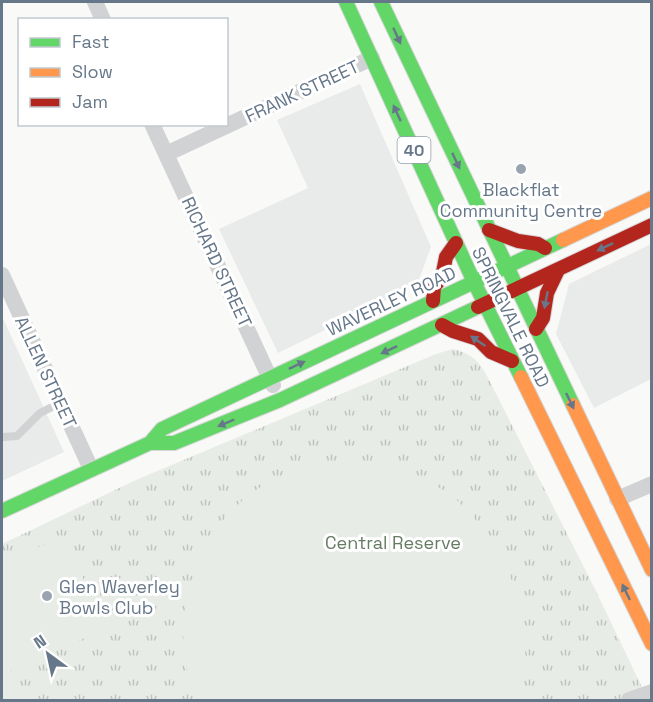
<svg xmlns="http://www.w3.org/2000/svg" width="653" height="702" font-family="'Space Grotesk',sans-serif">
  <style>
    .built { fill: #e9eaea }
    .park { fill: url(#park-tufts) }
    .pitch { fill: #e8ece6 }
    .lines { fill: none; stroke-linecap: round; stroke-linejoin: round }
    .fast-casing { stroke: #d6d7d7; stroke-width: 16 }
    .slow-casing { stroke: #d6d7d7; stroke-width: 16 }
    .jam-casing { stroke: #d6d7d7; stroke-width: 16 }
    .lane { stroke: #d1d2d3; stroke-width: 8 }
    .street { stroke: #d1d2d3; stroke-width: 16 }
    .fast { stroke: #63d668; stroke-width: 14 }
    .slow { stroke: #ff974d; stroke-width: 14 }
    .jam { stroke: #b3261e; stroke-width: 14 }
    .oneway { fill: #67778a }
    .poi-dot { fill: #9aa4b0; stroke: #fff; stroke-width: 2 }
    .labels { text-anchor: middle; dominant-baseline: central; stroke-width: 6; stroke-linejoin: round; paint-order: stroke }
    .shield { fill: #fff; stroke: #95a0ad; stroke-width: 1.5 }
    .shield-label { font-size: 16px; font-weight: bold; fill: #67778a }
    .street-label { font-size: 18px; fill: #67778a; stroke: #fff }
    .poi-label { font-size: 18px; fill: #67778a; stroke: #fff }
    .park-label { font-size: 18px; fill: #657b62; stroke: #fff }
  </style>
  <defs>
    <pattern id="park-tufts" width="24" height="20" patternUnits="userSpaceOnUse" patternTransform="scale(1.5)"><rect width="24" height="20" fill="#e8ece6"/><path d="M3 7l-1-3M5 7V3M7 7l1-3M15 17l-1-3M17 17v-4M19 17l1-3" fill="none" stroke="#c0c4c0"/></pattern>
  </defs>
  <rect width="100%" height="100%" fill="#f9f9f8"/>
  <path class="built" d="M 360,84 L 431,247 L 417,285 L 278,353 L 219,229 L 308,188 L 277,120 Z
    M 651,244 L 651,379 L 594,408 L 556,334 L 569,284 Z
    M 2,316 L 64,452 L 2,481 Z"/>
  <path class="park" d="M 453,349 C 471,354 476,358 486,374 L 595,589 L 648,700 L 2,700 L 2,544 L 136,480 L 436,354 Z"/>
  <path class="pitch" d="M 353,464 C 386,468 420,475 448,493 C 457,499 464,508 471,515 C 507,554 528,607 525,661 C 525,674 519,688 516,700 L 197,700 C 162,623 196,518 273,480 C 298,467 326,465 353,464 Z
    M 62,536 L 108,628 L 9,671 L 23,700 L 2,700 L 2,564 Z"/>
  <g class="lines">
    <g class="fast-casing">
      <path id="fast" d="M 346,2 L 474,282 L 521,377
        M 381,2 L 573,405
        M 150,443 L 174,443 L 280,400 L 478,307
        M 2,511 L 150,443 L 162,429 L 563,240"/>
    </g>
    <g class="slow-casing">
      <path id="slow" d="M 563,240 L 652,198
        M 521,377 L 652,644
        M 573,405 L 652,570"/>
    </g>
    <g class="jam-casing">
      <path id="jam" d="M 489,230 L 518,241 L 538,244 L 545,248
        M 433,301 L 434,287 L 442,277 L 446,257 L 456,243
        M 478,307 L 652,225
        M 442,325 L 453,331 L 478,339 L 491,352 L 512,361
        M 536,329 L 543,318 L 547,293 L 558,270"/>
    </g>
    <path class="lane" d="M 3,437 L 17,436 L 40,413 L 60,403"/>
    <path class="street" d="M 95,2 L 103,20
      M 152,124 L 273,385
      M 166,154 L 372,58
      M 2,275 L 91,469
      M 617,499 L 652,484
      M 629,700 L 652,692"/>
    <use href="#fast" class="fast"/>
    <use href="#slow" class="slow"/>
    <use href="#jam" class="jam"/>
  </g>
  <defs><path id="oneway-solid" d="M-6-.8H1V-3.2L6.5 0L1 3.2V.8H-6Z" transform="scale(1.5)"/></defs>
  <g class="oneway">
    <use href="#oneway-solid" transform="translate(397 36) rotate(65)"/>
    <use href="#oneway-solid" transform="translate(397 113) rotate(-115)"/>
    <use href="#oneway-solid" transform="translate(456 161) rotate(65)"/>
    <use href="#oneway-solid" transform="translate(605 247) rotate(154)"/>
    <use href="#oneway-solid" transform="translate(546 300) rotate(101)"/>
    <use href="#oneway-solid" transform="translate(478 341) rotate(-146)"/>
    <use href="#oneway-solid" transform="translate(389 350) rotate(155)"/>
    <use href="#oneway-solid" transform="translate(297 365) rotate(-25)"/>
    <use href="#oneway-solid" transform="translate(570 401) rotate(64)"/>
    <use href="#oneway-solid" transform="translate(226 423) rotate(157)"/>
    <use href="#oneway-solid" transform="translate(626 592) rotate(-116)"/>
  </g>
  <g class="poi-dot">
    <circle cx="521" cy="169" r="6"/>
    <circle cx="47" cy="596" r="6"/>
  </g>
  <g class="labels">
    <rect class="shield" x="397.5" y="137" width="33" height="26" rx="4.5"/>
    <g class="shield-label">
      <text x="414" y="150">40</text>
    </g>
    <g class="street-label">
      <text transform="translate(302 91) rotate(-25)">FRANK STREET</text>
      <text transform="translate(217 262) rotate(65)">RICHARD STREET</text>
      <text transform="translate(391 301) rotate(-25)">WAVERLEY ROAD</text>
      <text transform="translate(511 317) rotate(64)">SPRINGVALE ROAD</text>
      <text transform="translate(46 372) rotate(65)">ALLEN STREET</text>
    </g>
    <g class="poi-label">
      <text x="521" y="189">Blackflat<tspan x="521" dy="21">Community Centre</tspan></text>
      <text x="59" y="586" text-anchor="start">Glen Waverley<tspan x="59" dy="21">Bowls Club</tspan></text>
    </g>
    <g class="park-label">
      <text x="393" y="542">Central Reserve</text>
    </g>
  </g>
  <rect width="653" height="702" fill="none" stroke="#67778a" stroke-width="6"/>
  <rect x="18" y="18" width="210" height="108" fill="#ffffff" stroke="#c2c9d0" stroke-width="1.5"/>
  <rect x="30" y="38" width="30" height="9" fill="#63d668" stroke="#c2c9d0" stroke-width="1.5"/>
  <text x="72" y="48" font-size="18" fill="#67778a">Fast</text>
  <rect x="30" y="68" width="30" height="9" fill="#ff974d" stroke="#c2c9d0" stroke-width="1.5"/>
  <text x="72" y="78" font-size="18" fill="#67778a">Slow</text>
  <rect x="30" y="98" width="30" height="9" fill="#b3261e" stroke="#c2c9d0" stroke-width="1.5"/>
  <text x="72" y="108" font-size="18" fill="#67778a">Jam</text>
  <g transform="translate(48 654) rotate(327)" stroke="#ffffff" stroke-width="4.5" paint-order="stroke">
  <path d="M0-4.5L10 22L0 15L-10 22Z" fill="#67778a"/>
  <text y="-9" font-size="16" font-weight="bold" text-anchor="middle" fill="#67778a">N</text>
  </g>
</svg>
